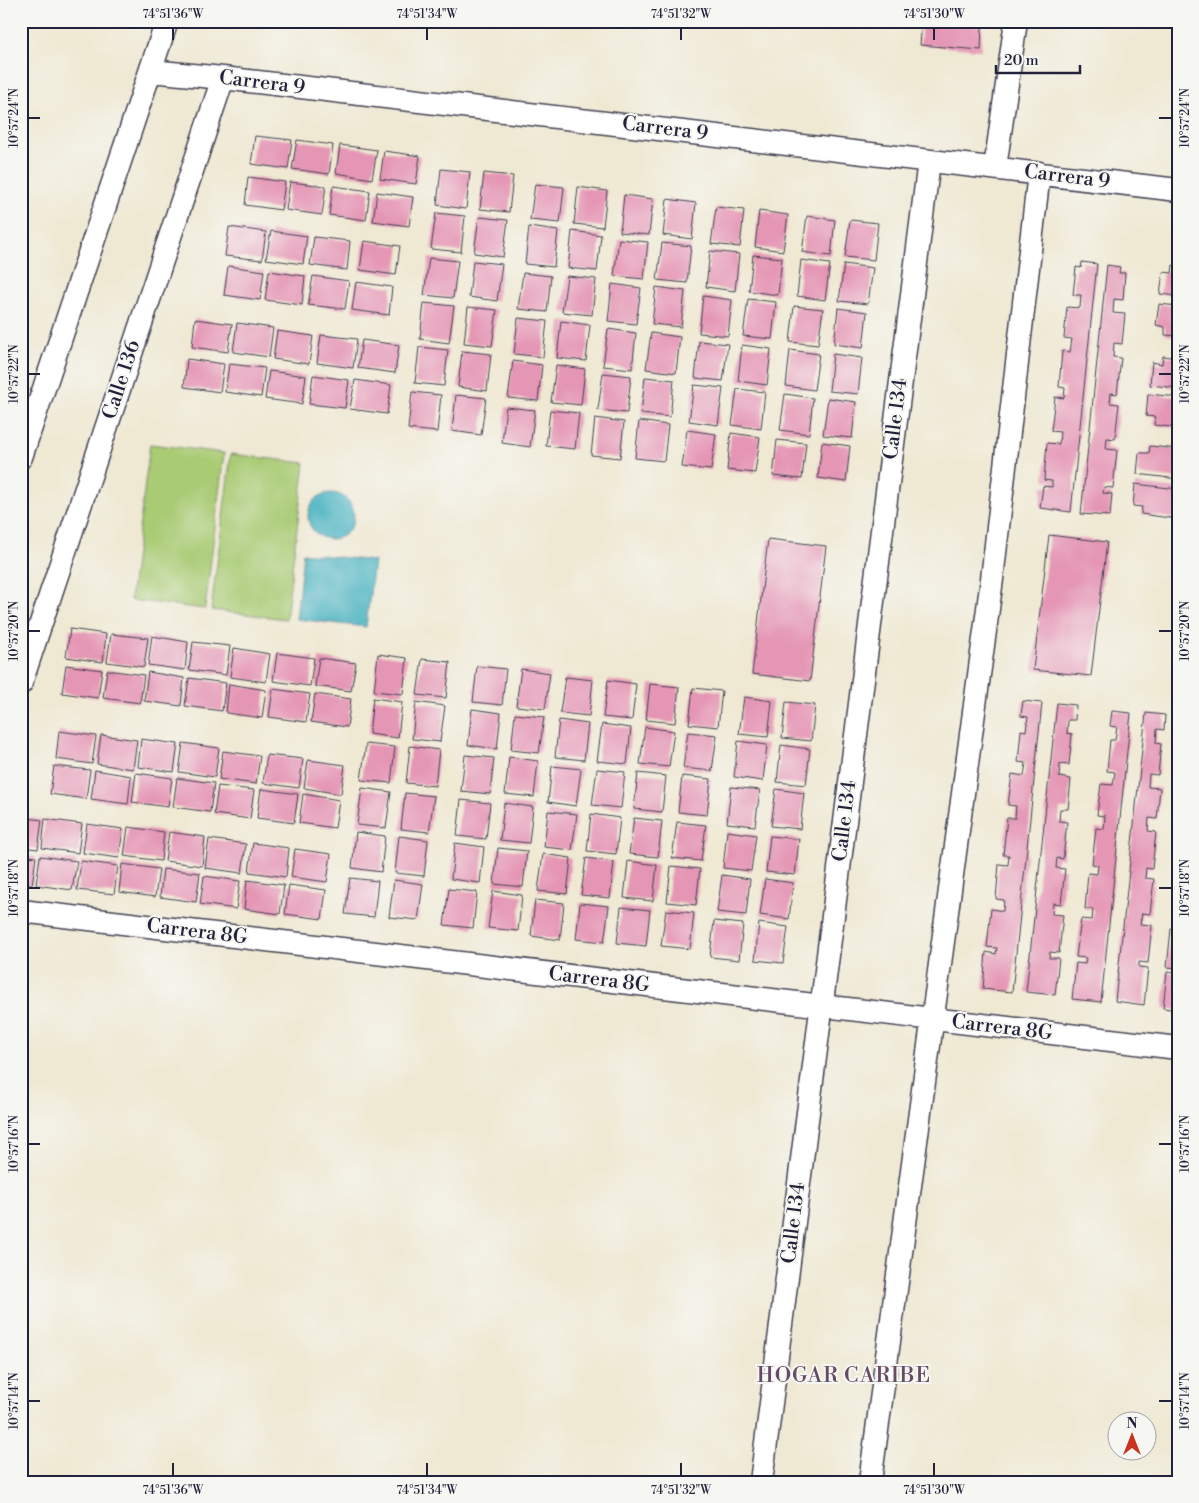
<svg xmlns="http://www.w3.org/2000/svg" width="1199" height="1503" font-family="'Libre Bodoni',serif">
  <style>
    .green { fill: #a9cb73; stroke: #667657 }
    .water { fill: #41afbe; stroke: #32687c }
    .building { fill: #e596b5 }
    .lines { fill: none; stroke-linecap: round; stroke-linejoin: round }
    .minor-casing { stroke: #414052; stroke-width: 25 }
    .minor { stroke: #fff; stroke-width: 22 }
    .ticks { fill: none; stroke: #22223b; stroke-width: 2 }
    .labels { text-anchor: middle; dominant-baseline: central; stroke-width: 4; stroke-linejoin: round; paint-order: stroke }
    .street-label { font-size: 20px; fill: #22223b; stroke: #f6f6f2 }
    .neighbourhood-label { font-size: 21px; letter-spacing: 1px; fill: #664b66; stroke: #f6f6f2 }
    .neatline { fill: none; stroke: #22223b; stroke-width: 2 }
    .ticks-label { font-size: 12px; text-anchor: middle; fill: #22223b }
  </style>
  <rect width="100%" height="100%" fill="#f6f6f2"/>
  <filter id="ink" filterUnits="userSpaceOnUse"><feTurbulence type="fractalNoise" baseFrequency=".02" numOctaves="2"/><feDisplacementMap in="SourceGraphic" scale="10" xChannelSelector="R" yChannelSelector="G"/><feConvolveMatrix kernelMatrix="1 2 1 2 8 2 1 2 1" color-interpolation-filters="sRGB"/></filter>
  <filter id="wash" filterUnits="userSpaceOnUse"><feTurbulence type="fractalNoise" baseFrequency=".0096" numOctaves="4" result="noise"/><feDisplacementMap in="SourceGraphic" scale="20" xChannelSelector="R" yChannelSelector="G"/><feGaussianBlur stdDeviation="1.12" result="paint"/><feColorMatrix in="noise" values="0 0 0 0 0 0 0 0 0 0 0 0 0 0 0 0 0 1.4 0 .05"/><feComposite in="paint" operator="in"/></filter>
  <g filter="url(#wash)">
    <rect width="100%" height="100%" fill="#efe8d2"/>
    <path class="green" d="M 150,444 L 224,453 L 205,609 L 130,600 Z
      M 231,454 L 305,463 L 286,619 L 211,610 Z"/>
    <path class="water" d="M308 516a23 23 0 1 1 46 0a23 23 0 1 1-46 0Z
      M 303,553 L 374,561 L 366,627 L 296,619 Z"/>
    <g id="blocks">
      <path class="building" d="M 777,21 L 838,21 L 838,29 L 777,25 Z
        M 922,21 L 982,26 L 981,50 L 920,45 Z
        M 255,136 L 292,140 L 288,169 L 251,164 Z
        M 297,140 L 333,145 L 329,174 L 292,169 Z
        M 340,145 L 377,150 L 372,179 L 336,173 Z
        M 384,151 L 420,156 L 416,184 L 380,179 Z
        M 441,169 L 470,172 L 466,209 L 437,205 Z
        M 484,173 L 513,176 L 509,212 L 480,209 Z
        M 248,177 L 285,182 L 281,210 L 245,205 Z
        M 290,182 L 326,186 L 322,215 L 286,210 Z
        M 535,184 L 564,187 L 560,223 L 530,220 Z
        M 333,186 L 370,191 L 366,220 L 329,215 Z
        M 578,187 L 607,191 L 603,227 L 574,224 Z
        M 377,192 L 413,197 L 409,226 L 373,221 Z
        M 624,195 L 653,199 L 649,235 L 620,232 Z
        M 667,199 L 696,203 L 692,239 L 663,235 Z
        M 716,207 L 744,210 L 740,247 L 711,244 Z
        M 759,211 L 788,215 L 783,251 L 755,247 Z
        M 436,213 L 465,216 L 461,252 L 431,249 Z
        M 807,216 L 835,220 L 831,256 L 802,252 Z
        M 479,217 L 508,220 L 503,257 L 474,253 Z
        M 850,220 L 878,223 L 874,260 L 845,257 Z
        M 229,227 L 266,232 L 262,260 L 225,256 Z
        M 529,227 L 558,231 L 554,267 L 525,264 Z
        M 271,231 L 307,236 L 303,264 L 266,259 Z
        M 572,231 L 601,235 L 597,271 L 568,268 Z
        M 314,237 L 350,241 L 347,270 L 310,265 Z
        M 619,239 L 648,242 L 644,279 L 614,276 Z
        M 364,241 L 400,246 L 396,275 L 360,270 Z
        M 662,243 L 691,246 L 687,283 L 657,280 Z
        M 710,251 L 739,254 L 735,291 L 706,287 Z
        M 753,255 L 782,258 L 778,295 L 749,291 Z
        M 429,258 L 458,261 L 453,298 L 424,295 Z
        M 801,260 L 830,264 L 825,300 L 797,296 Z
        M 473,261 L 502,264 L 497,301 L 469,297 Z
        M 1082,262 L 1097,264 L 1071,512 L 1040,508 L 1043,486 L 1052,487 L 1052,481 L 1044,480 L 1047,443 L 1059,444 L 1060,432 L 1051,431 L 1055,397 L 1064,398 L 1065,388 L 1059,387 L 1062,351 L 1070,352 L 1072,339 L 1064,338 L 1067,307 L 1080,308 L 1081,295 L 1073,295 L 1076,267 L 1081,268 Z
        M 844,264 L 873,268 L 868,304 L 839,301 Z
        M 1107,265 L 1120,267 L 1119,273 L 1125,273 L 1123,300 L 1114,299 L 1113,313 L 1125,314 L 1122,344 L 1114,343 L 1113,357 L 1121,358 L 1117,394 L 1111,393 L 1110,403 L 1119,404 L 1115,439 L 1107,438 L 1106,449 L 1117,450 L 1113,488 L 1104,487 L 1103,493 L 1112,494 L 1110,516 L 1081,514 Z
        M 1173,265 L 1178,266 L 1178,296 L 1160,294 L 1163,272 L 1172,273 Z
        M 228,266 L 264,271 L 260,300 L 224,295 Z
        M 269,271 L 305,276 L 302,305 L 265,300 Z
        M 523,273 L 551,276 L 547,312 L 518,309 Z
        M 313,276 L 349,281 L 345,309 L 308,305 Z
        M 567,276 L 596,279 L 592,315 L 562,312 Z
        M 356,282 L 392,287 L 389,315 L 352,310 Z
        M 612,284 L 641,288 L 636,324 L 608,321 Z
        M 656,287 L 685,291 L 681,327 L 652,324 Z
        M 703,296 L 732,300 L 728,336 L 699,333 Z
        M 748,299 L 776,302 L 772,339 L 743,336 Z
        M 424,303 L 454,306 L 449,343 L 420,339 Z
        M 1159,304 L 1178,306 L 1178,336 L 1165,335 L 1165,327 L 1156,325 Z
        M 794,306 L 823,309 L 818,345 L 790,342 Z
        M 468,307 L 497,310 L 492,346 L 464,343 Z
        M 838,308 L 867,312 L 863,348 L 834,344 Z
        M 518,318 L 547,321 L 543,357 L 514,354 Z
        M 195,319 L 232,324 L 228,352 L 192,347 Z
        M 561,321 L 590,325 L 586,361 L 557,358 Z
        M 237,323 L 273,328 L 269,357 L 233,352 Z
        M 608,329 L 636,333 L 632,369 L 603,366 Z
        M 277,331 L 313,336 L 309,364 L 273,359 Z
        M 651,333 L 680,337 L 676,373 L 646,369 Z
        M 321,335 L 357,339 L 353,368 L 317,363 Z
        M 362,340 L 399,345 L 395,373 L 358,368 Z
        M 699,341 L 728,344 L 723,381 L 695,378 Z
        M 742,345 L 771,349 L 767,385 L 738,381 Z
        M 419,347 L 448,350 L 444,386 L 415,383 Z
        M 790,350 L 819,354 L 814,390 L 786,386 Z
        M 462,351 L 491,354 L 487,391 L 458,387 Z
        M 833,354 L 862,358 L 858,394 L 829,391 Z
        M 1163,356 L 1178,358 L 1178,388 L 1150,385 L 1152,362 L 1162,364 Z
        M 187,359 L 224,364 L 220,392 L 184,387 Z
        M 513,361 L 542,365 L 538,401 L 508,398 Z
        M 229,364 L 265,368 L 261,397 L 225,392 Z
        M 556,365 L 585,369 L 581,405 L 551,402 Z
        M 269,371 L 306,376 L 302,404 L 265,399 Z
        M 603,373 L 631,376 L 627,413 L 598,410 Z
        M 313,375 L 349,380 L 345,408 L 309,404 Z
        M 645,377 L 674,380 L 670,417 L 641,414 Z
        M 355,380 L 391,385 L 387,414 L 350,409 Z
        M 694,385 L 723,388 L 718,425 L 689,421 Z
        M 737,389 L 765,392 L 761,429 L 732,425 Z
        M 412,392 L 441,395 L 437,432 L 408,429 Z
        M 785,394 L 813,398 L 809,434 L 780,430 Z
        M 1148,394 L 1178,397 L 1178,428 L 1154,425 L 1155,417 L 1146,416 Z
        M 456,395 L 486,398 L 481,435 L 452,431 Z
        M 828,398 L 856,402 L 852,438 L 823,435 Z
        M 506,407 L 535,410 L 530,447 L 502,443 Z
        M 550,410 L 579,413 L 575,449 L 546,446 Z
        M 595,418 L 624,422 L 620,458 L 591,455 Z
        M 639,421 L 668,425 L 664,461 L 635,458 Z
        M 687,430 L 716,434 L 711,470 L 682,467 Z
        M 731,433 L 760,437 L 755,473 L 727,470 Z
        M 777,440 L 806,443 L 802,479 L 773,476 Z
        M 822,442 L 850,446 L 846,482 L 818,478 Z
        M 1150,446 L 1178,449 L 1178,479 L 1137,474 L 1139,453 L 1149,453 Z
        M 1135,484 L 1178,489 L 1177,519 L 1141,514 L 1142,507 L 1133,506 Z
        M 1049,535 L 1107,542 L 1091,676 L 1033,670 Z
        M 768,539 L 826,546 L 810,681 L 752,674 Z
        M 70,629 L 106,634 L 103,662 L 66,657 Z
        M 111,634 L 148,638 L 144,667 L 107,662 Z
        M 152,636 L 188,642 L 185,670 L 148,665 Z
        M 193,642 L 230,646 L 226,675 L 189,670 Z
        M 234,648 L 270,654 L 266,682 L 230,677 Z
        M 277,653 L 314,658 L 310,686 L 273,681 Z
        M 378,654 L 407,658 L 403,694 L 374,691 Z
        M 319,658 L 356,663 L 351,691 L 315,686 Z
        M 422,659 L 450,662 L 446,698 L 417,695 Z
        M 66,665 L 102,670 L 98,698 L 62,693 Z
        M 477,666 L 506,669 L 502,705 L 473,702 Z
        M 521,669 L 550,673 L 545,709 L 516,706 Z
        M 107,670 L 144,675 L 140,703 L 103,698 Z
        M 148,672 L 184,678 L 181,706 L 144,701 Z
        M 565,677 L 593,680 L 589,716 L 560,713 Z
        M 189,678 L 226,683 L 222,711 L 185,706 Z
        M 608,680 L 636,684 L 632,720 L 603,717 Z
        M 229,684 L 266,690 L 262,718 L 226,713 Z
        M 650,684 L 679,687 L 675,723 L 646,720 Z
        M 693,688 L 722,691 L 718,727 L 689,724 Z
        M 273,689 L 310,694 L 306,722 L 269,717 Z
        M 315,694 L 351,699 L 347,727 L 311,722 Z
        M 744,697 L 772,701 L 768,737 L 739,734 Z
        M 373,698 L 402,702 L 398,738 L 369,734 Z
        M 1023,701 L 1042,703 L 1012,992 L 983,989 L 986,952 L 996,954 L 997,948 L 987,947 L 991,909 L 1003,911 L 1004,900 L 996,899 L 999,864 L 1008,865 L 1009,855 L 1003,855 L 1007,818 L 1015,818 L 1016,806 L 1008,805 L 1012,774 L 1024,776 L 1026,763 L 1018,762 L 1021,730 L 1026,731 L 1028,717 L 1021,716 Z
        M 416,702 L 445,706 L 440,742 L 412,739 Z
        M 786,702 L 815,705 L 811,741 L 782,738 Z
        M 1057,703 L 1076,705 L 1075,720 L 1068,720 L 1067,733 L 1072,734 L 1069,765 L 1060,764 L 1059,777 L 1071,779 L 1068,809 L 1060,809 L 1059,821 L 1067,822 L 1063,859 L 1057,858 L 1056,868 L 1065,869 L 1061,904 L 1053,903 L 1052,914 L 1063,915 L 1059,953 L 1050,952 L 1049,958 L 1059,958 L 1055,995 L 1026,992 Z
        M 472,709 L 501,713 L 497,749 L 468,745 Z
        M 1112,711 L 1131,713 L 1101,1002 L 1072,999 L 1076,963 L 1085,964 L 1086,958 L 1076,957 L 1081,919 L 1092,920 L 1093,909 L 1085,909 L 1088,873 L 1097,874 L 1098,865 L 1092,864 L 1096,828 L 1104,829 L 1105,816 L 1097,815 L 1101,784 L 1113,785 L 1115,772 L 1107,771 L 1110,740 L 1115,740 L 1117,727 L 1110,726 Z
        M 1146,713 L 1165,715 L 1164,730 L 1157,729 L 1156,743 L 1161,744 L 1158,775 L 1149,774 L 1148,787 L 1160,788 L 1157,819 L 1149,818 L 1148,831 L 1156,832 L 1152,869 L 1146,868 L 1145,878 L 1154,879 L 1150,914 L 1142,913 L 1140,924 L 1152,925 L 1148,963 L 1139,962 L 1139,967 L 1148,968 L 1144,1005 L 1115,1001 Z
        M 515,714 L 544,717 L 539,753 L 511,750 Z
        M 559,720 L 588,724 L 584,760 L 555,757 Z
        M 602,724 L 631,728 L 627,764 L 597,761 Z
        M 645,727 L 674,731 L 669,767 L 640,764 Z
        M 59,731 L 96,736 L 92,764 L 56,759 Z
        M 688,732 L 717,735 L 712,771 L 683,768 Z
        M 101,735 L 137,740 L 133,769 L 97,764 Z
        M 141,739 L 178,744 L 174,772 L 138,767 Z
        M 738,741 L 767,745 L 763,781 L 734,777 Z
        M 183,743 L 219,748 L 215,777 L 179,772 Z
        M 366,744 L 395,747 L 391,783 L 361,780 Z
        M 781,745 L 810,749 L 806,785 L 777,782 Z
        M 410,746 L 439,750 L 435,786 L 406,783 Z
        M 223,751 L 260,756 L 256,784 L 219,779 Z
        M 267,755 L 303,759 L 299,788 L 263,783 Z
        M 465,755 L 494,758 L 490,794 L 461,791 Z
        M 509,757 L 538,761 L 534,797 L 505,794 Z
        M 308,760 L 345,765 L 341,794 L 304,788 Z
        M 54,766 L 90,770 L 86,799 L 50,794 Z
        M 552,766 L 581,769 L 576,806 L 548,802 Z
        M 597,769 L 625,772 L 621,808 L 592,805 Z
        M 95,770 L 131,776 L 128,804 L 91,799 Z
        M 136,773 L 172,778 L 168,807 L 132,802 Z
        M 638,773 L 666,776 L 662,812 L 634,809 Z
        M 682,776 L 711,779 L 707,815 L 678,812 Z
        M 177,778 L 214,783 L 210,812 L 173,807 Z
        M 218,786 L 254,790 L 250,819 L 214,814 Z
        M 731,787 L 760,790 L 755,826 L 727,823 Z
        M 362,788 L 391,792 L 386,828 L 357,825 Z
        M 261,789 L 298,794 L 294,823 L 257,818 Z
        M 776,789 L 804,793 L 800,829 L 771,826 Z
        M 405,793 L 434,796 L 429,832 L 401,829 Z
        M 303,794 L 339,800 L 335,828 L 299,823 Z
        M 461,800 L 490,803 L 486,839 L 457,836 Z
        M 504,803 L 533,807 L 529,843 L 500,840 Z
        M 548,811 L 577,814 L 572,850 L 544,847 Z
        M 591,814 L 620,818 L 616,854 L 587,851 Z
        M 21,817 L 42,820 L 38,849 L 21,847 Z
        M 634,818 L 662,821 L 658,857 L 629,854 Z
        M 45,819 L 82,824 L 78,853 L 42,848 Z
        M 677,822 L 706,825 L 701,861 L 672,858 Z
        M 87,824 L 123,829 L 119,858 L 83,853 Z
        M 128,827 L 164,832 L 161,861 L 124,856 Z
        M 727,831 L 756,835 L 751,871 L 723,868 Z
        M 169,832 L 205,837 L 202,866 L 165,861 Z
        M 356,832 L 385,836 L 381,872 L 352,868 Z
        M 399,836 L 428,840 L 424,876 L 395,873 Z
        M 770,836 L 799,839 L 795,875 L 766,872 Z
        M 209,839 L 246,844 L 242,873 L 205,868 Z
        M 253,843 L 289,848 L 286,877 L 249,872 Z
        M 455,843 L 484,847 L 480,883 L 451,879 Z
        M 498,848 L 527,851 L 523,887 L 494,884 Z
        M 295,849 L 331,854 L 327,882 L 291,877 Z
        M 543,854 L 571,858 L 567,894 L 538,891 Z
        M 21,855 L 36,857 L 32,885 L 21,884 Z
        M 40,856 L 77,861 L 72,890 L 36,885 Z
        M 586,858 L 614,862 L 610,898 L 581,895 Z
        M 81,861 L 118,866 L 114,894 L 77,890 Z
        M 628,861 L 657,865 L 653,901 L 624,898 Z
        M 122,864 L 159,869 L 155,897 L 119,892 Z
        M 671,866 L 700,869 L 696,905 L 667,902 Z
        M 163,869 L 200,873 L 196,902 L 160,897 Z
        M 722,875 L 750,879 L 746,915 L 717,912 Z
        M 204,876 L 240,881 L 236,909 L 200,904 Z
        M 350,878 L 378,881 L 374,917 L 345,914 Z
        M 765,879 L 793,883 L 789,919 L 760,915 Z
        M 247,880 L 284,885 L 280,914 L 244,909 Z
        M 394,880 L 423,884 L 418,920 L 389,917 Z
        M 289,885 L 326,890 L 322,919 L 285,914 Z
        M 449,889 L 477,892 L 473,928 L 444,925 Z
        M 493,891 L 522,895 L 518,931 L 488,928 Z
        M 535,900 L 564,903 L 560,940 L 531,936 Z
        M 580,903 L 609,906 L 604,942 L 576,939 Z
        M 621,907 L 650,910 L 646,946 L 617,943 Z
        M 666,910 L 694,913 L 690,949 L 661,946 Z
        M 714,921 L 743,924 L 739,960 L 710,957 Z
        M 759,923 L 788,927 L 783,963 L 755,960 Z
        M 1171,929 L 1178,929 L 1178,968 L 1167,967 Z
        M 1176,968 L 1178,968 L 1178,1010 L 1163,1008 L 1167,972 L 1176,973 Z"/>
    </g>
  </g>
  <g filter="url(#ink)">
    <use href="#blocks" fill-opacity="0" stroke="#414052" stroke-width="1"/>
    <g class="lines">
      <g class="minor-casing">
        <path id="minor" d="M 151,71 L 223,78 L 1178,190
          M 995,168 L 1016,21
          M 21,457 L 167,21
          M 21,683 L 223,78
          M 21,911 L 1178,1048
          M 761,1482 L 929,161
          M 870,1482 L 992,579 L 1039,173"/>
      </g>
      <use href="#minor" class="minor"/>
    </g>
  </g>
  <path class="ticks" d="M 173,28 L 173,40M 427,28 L 427,40M 681,28 L 681,40M 934,28 L 934,40M 28,118 L 40,118M 1159,118 L 1172,118M 28,374 L 40,374M 1159,374 L 1172,374M 28,631 L 40,631M 1159,631 L 1172,631M 28,888 L 40,888M 1159,888 L 1172,888M 28,1144 L 40,1144M 1159,1144 L 1172,1144M 28,1401 L 40,1401M 1159,1401 L 1172,1401M 173,1463 L 173,1476M 427,1463 L 427,1476M 681,1463 L 681,1476M 934,1463 L 934,1476"/>
  <g class="labels">
    <g class="street-label">
      <text transform="translate(262 83) rotate(7)">Carrera 9</text>
      <text transform="translate(665 129) rotate(7)">Carrera 9</text>
      <text transform="translate(1067 177) rotate(7)">Carrera 9</text>
      <text transform="translate(122 380) rotate(-72)">Calle 136</text>
      <text transform="translate(896 419) rotate(-83)">Calle 134</text>
      <text transform="translate(845 821) rotate(-83)">Calle 134</text>
      <text transform="translate(197 932) rotate(7)">Carrera 8G</text>
      <text transform="translate(599 980) rotate(7)">Carrera 8G</text>
      <text transform="translate(1002 1028) rotate(7)">Carrera 8G</text>
      <text transform="translate(794 1223) rotate(-83)">Calle 134</text>
    </g>
    <g class="neighbourhood-label">
      <text x="844" y="1376">HOGAR CARIBE</text>
    </g>
  </g>
  <rect width="1199" height="1503" fill="none" stroke="#f6f6f2" stroke-width="55"/>
  <g transform="translate(1132 1436)"><circle r="24" fill="#f6f6f2" stroke="#a1a1a9"/>
  <path d="M0-4L9 19L0 12L-9 19Z" fill="#c8321e"/>
  <text y="-8" font-size="14" font-weight="bold" text-anchor="middle" fill="#22223b">N</text>
  </g>
  <path d="M996 65v8h84v-8" fill="none" stroke="#22223b" stroke-width="2.5"/>
  <text x="1004" y="65" font-size="15" fill="#22223b" stroke="#f6f6f2" stroke-width="4" paint-order="stroke">20 m</text>
  <rect x="28" y="28" width="1144" height="1448" class="neatline"/>
  <g class="ticks-label">
    <text x="173" y="18">74°51'36"W</text>
    <text x="427" y="18">74°51'34"W</text>
    <text x="681" y="18">74°51'32"W</text>
    <text x="934" y="18">74°51'30"W</text>
    <text transform="translate(14 118) rotate(-90)" y="4">10°57'24"N</text>
    <text transform="translate(1185 118) rotate(-90)" y="4">10°57'24"N</text>
    <text transform="translate(14 374) rotate(-90)" y="4">10°57'22"N</text>
    <text transform="translate(1185 374) rotate(-90)" y="4">10°57'22"N</text>
    <text transform="translate(14 631) rotate(-90)" y="4">10°57'20"N</text>
    <text transform="translate(1185 631) rotate(-90)" y="4">10°57'20"N</text>
    <text transform="translate(14 888) rotate(-90)" y="4">10°57'18"N</text>
    <text transform="translate(1185 888) rotate(-90)" y="4">10°57'18"N</text>
    <text transform="translate(14 1144) rotate(-90)" y="4">10°57'16"N</text>
    <text transform="translate(1185 1144) rotate(-90)" y="4">10°57'16"N</text>
    <text transform="translate(14 1401) rotate(-90)" y="4">10°57'14"N</text>
    <text transform="translate(1185 1401) rotate(-90)" y="4">10°57'14"N</text>
    <text x="173" y="1494">74°51'36"W</text>
    <text x="427" y="1494">74°51'34"W</text>
    <text x="681" y="1494">74°51'32"W</text>
    <text x="934" y="1494">74°51'30"W</text>
  </g>
</svg>
